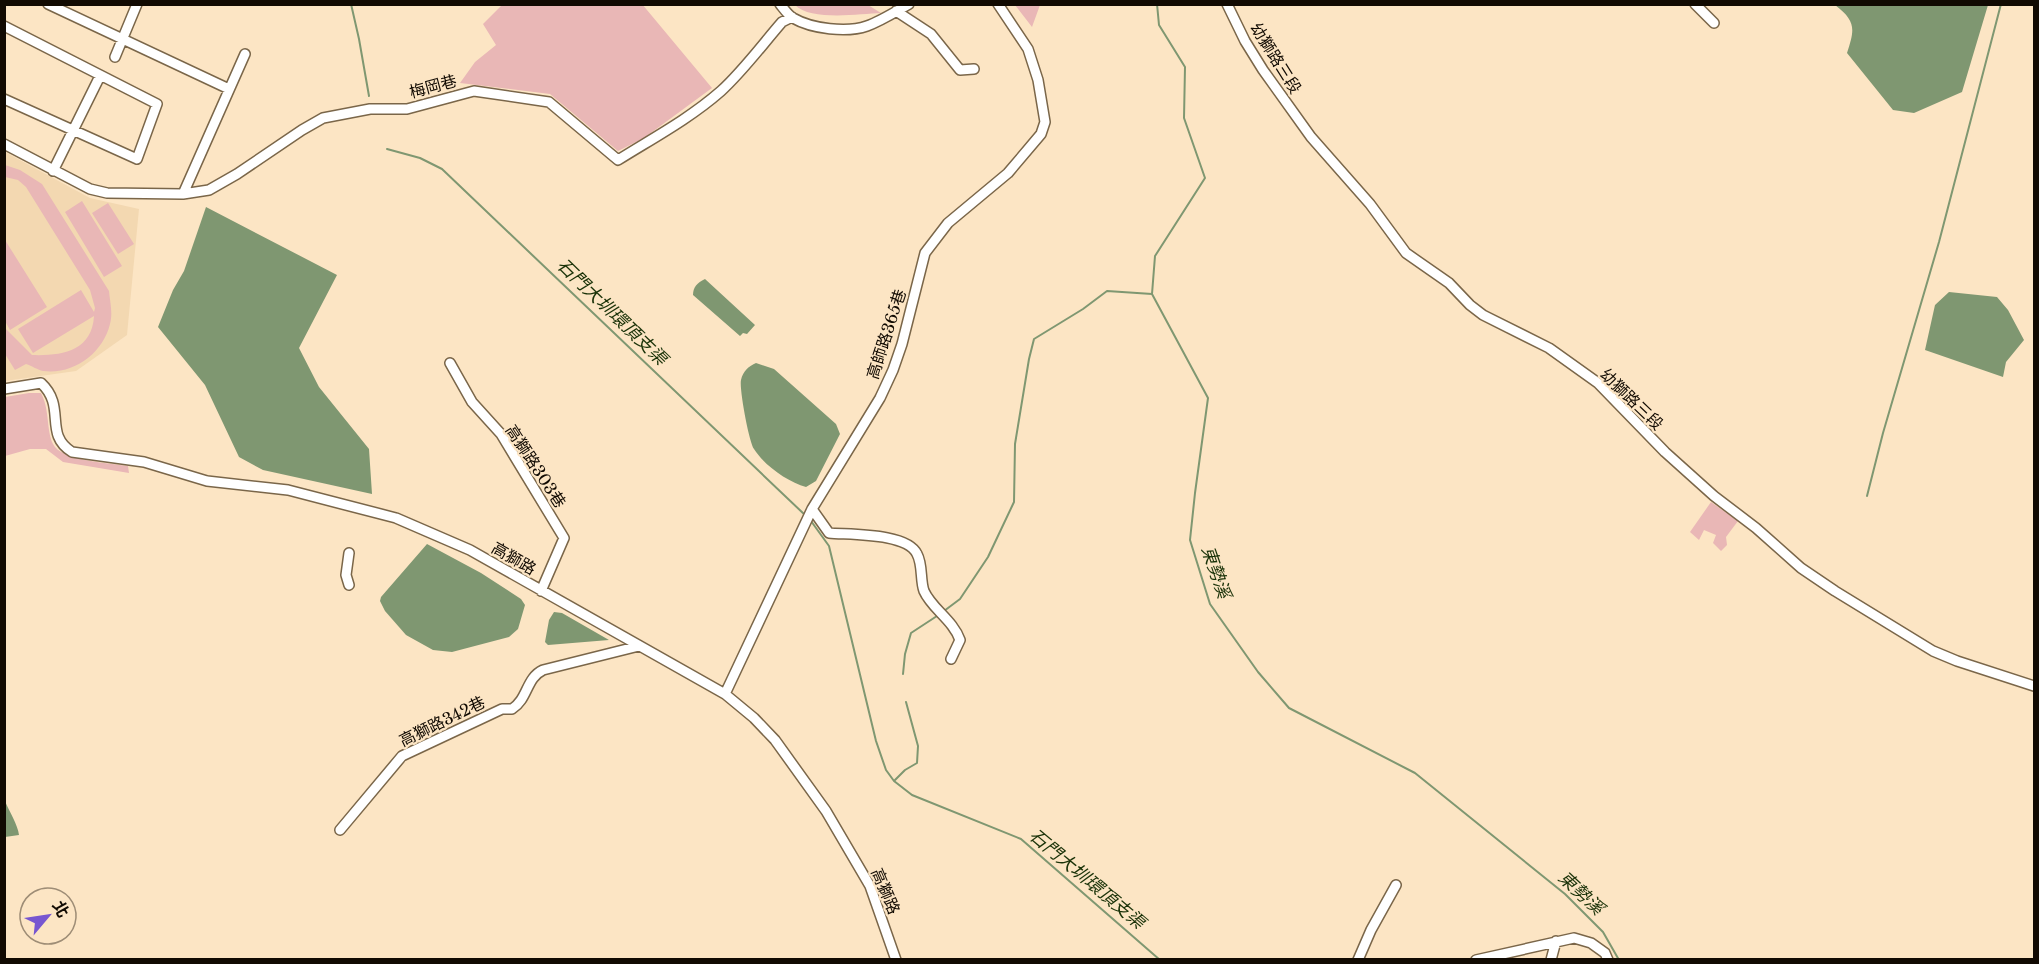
<svg xmlns="http://www.w3.org/2000/svg" width="2039" height="964" font-family="'Libre Baskerville','Noto Sans TC',serif">
  <style>
    .built { fill: #f3d8b1 }
    .green { fill: #e9b7b6 }
    .water { fill: #7f9771 }
    .lines { fill: none; stroke-linecap: round; stroke-linejoin: round }
    .stream { stroke: #7f9771; stroke-width: 2 }
    .minor-casing { stroke: #7a6649; stroke-width: 12 }
    .minor { stroke: #fff; stroke-width: 9 }
    .labels { text-anchor: middle; dominant-baseline: central; stroke-width: 4.5; stroke-linejoin: round; paint-order: stroke }
    .street-label { font-size: 16px; fill: #110a02; stroke: #fce5c4 }
    .water-label { font-size: 18px; font-style: italic; fill: #1a3208; stroke: #fce5c4 }
  </style>
  <rect width="100%" height="100%" fill="#fce5c4"/>
  <path class="built" d="M 5,152 L 90,198 L 139,209 L 127,335 L 76,371 L 5,381 Z"/>
  <path class="green" d="M 642,4 L 712,88 L 644,138 L 618,151 L 550,94 L 460,83 L 475,62 L 496,45 L 483,24 L 502,5 Z
    M 795,5 L 868,5 L 881,13 C 859,14 810,21 795,5 Z
    M 1015,5 L 1040,5 L 1032,27 Z
    M 5,165 L 20,170 L 42,184 L 109,291 C 110,302 113,313 110,324 C 103,353 74,375 43,371 C 38,370 32,366 26,364 L 15,370 L 5,354 L 5,328 L 32,355 C 60,356 92,352 94,316 L 33,353 L 18,329 L 81,290 L 94,312 L 95,308 L 90,290 L 26,187 L 18,180 L 5,177 Z
    M 82,201 L 122,266 L 104,277 L 65,212 Z
    M 108,203 L 134,244 L 118,254 L 92,213 Z
    M 5,240 L 47,307 L 10,330 L 5,321 Z
    M 29,393 L 41,393 C 50,410 46,429 53,444 C 61,461 110,463 128,466 L 129,473 L 63,462 L 46,449 L 30,449 L 5,456 L 5,397 Z
    M 1711,502 L 1738,521 L 1726,537 L 1727,545 L 1721,551 L 1713,543 L 1716,535 L 1704,530 L 1699,540 L 1690,532 Z"/>
  <path class="water" d="M 1835,5 L 1988,5 L 1962,92 L 1914,113 L 1893,110 L 1847,53 C 1855,29 1856,21 1835,5 Z
    M 206,207 L 337,275 L 299,348 L 319,387 L 369,449 L 372,494 L 263,470 L 239,457 L 205,385 L 158,327 L 173,290 L 184,271 Z
    M 705,279 L 755,325 L 747,334 L 743,333 L 740,336 L 693,295 C 693,287 697,283 705,279 Z
    M 1949,292 L 1997,297 L 2008,310 L 2024,340 L 2006,362 L 2003,377 L 1925,350 L 1935,305 Z
    M 756,363 L 774,369 L 836,424 L 840,434 L 816,481 L 806,487 C 788,482 764,465 754,449 C 749,442 739,388 741,380 C 743,371 749,366 756,363 Z
    M 427,544 L 481,573 L 521,599 L 525,605 L 518,629 L 509,637 L 452,652 L 433,650 L 406,635 L 385,611 L 380,601 L 381,597 Z
    M 554,612 L 562,613 L 609,640 L 548,645 L 545,642 L 549,620 Z
    M 5,801 C 9,811 18,825 19,835 L 5,837 Z"/>
  <g class="lines">
    <path class="stream" d="M 351,4 L 359,39 L 369,96
      M 1157,4 L 1159,25 L 1185,67 L 1184,118 L 1205,178 L 1155,256 L 1152,294 L 1208,398 L 1195,493 L 1190,540 L 1210,604 L 1258,672 L 1289,708 L 1415,773 L 1565,894 L 1603,932 L 1619,960
      M 387,149 L 420,158 L 442,169 L 805,515
      M 1867,496 L 1883,433 L 1939,242 L 2001,4
      M 811,521 L 829,546 L 876,741 L 886,770 L 894,781 L 912,795 L 1021,839 L 1160,960
      M 944,611 L 960,599 L 988,557 L 1014,502 L 1015,444 L 1029,359 L 1034,339 L 1083,309 L 1107,291 L 1152,294
      M 903,674 L 905,654 L 911,633 L 940,614
      M 894,781 L 905,770 L 917,763 L 918,746 L 906,702"/>
    <g class="minor-casing">
      <path id="minor" d="M 48,4 L 229,89
        M 780,4 C 784,9 788,15 793,18 C 812,29 847,33 867,26 C 881,21 895,12 909,4
        M 1227,4 L 1245,41 L 1263,70 L 1311,137 L 1370,204 L 1406,253 L 1449,283 L 1470,305 L 1483,315 L 1549,348 L 1598,383 L 1665,452 L 1714,496 L 1756,528 L 1801,568 L 1835,591 L 1933,651 L 1957,661 L 2034,686
        M 1695,4 L 1714,23
        M 896,11 L 931,34 L 960,70 L 974,69
        M 4,26 L 157,104 L 137,159 L 4,99
        M 115,57 L 137,4
        M 4,144 L 90,189 L 107,193 L 183,194 L 209,190 L 237,174 L 302,130 L 323,118 L 370,109 L 407,109 L 474,91 L 549,102 L 618,160 C 653,138 689,119 721,91 C 743,71 762,45 782,22 L 792,17
        M 53,171 L 100,76
        M 183,194 L 245,54
        M 450,363 L 472,402 L 501,434 L 564,538 L 541,591
        M 4,389 L 41,383 C 67,407 43,434 72,452 L 144,462 L 207,481 L 288,490 L 396,518 L 470,550 L 725,694 L 754,718 L 775,740 L 826,811 L 870,886 L 896,960
        M 812,509 L 829,533 C 851,535 907,533 917,554 C 923,565 920,580 924,591 C 932,609 953,620 960,640 L 951,659
        M 349,585 L 346,575 L 349,553
        M 725,694 L 812,509 L 880,398 L 893,370 L 902,344 L 925,253 L 948,223 L 1008,173 L 1041,134 L 1045,122 L 1038,80 L 1028,49 L 998,4
        M 340,830 L 402,756 L 502,709 L 512,709 C 528,699 526,678 543,670 L 639,646
        M 1358,960 L 1371,930 L 1396,885
        M 1476,960 L 1574,938 L 1591,943 L 1605,953 L 1608,960
        M 1551,960 L 1556,941"/>
    </g>
    <use href="#minor" class="minor"/>
  </g>
  <g class="labels">
    <g class="street-label">
      <text transform="translate(1276 58) rotate(58)">幼獅路三段</text>
      <text transform="translate(433 86) rotate(-15)">梅岡巷</text>
      <text transform="translate(886 334) rotate(-72)">高師路365巷</text>
      <text transform="translate(1632 399) rotate(44)">幼獅路三段</text>
      <text transform="translate(536 466) rotate(57)">高獅路303巷</text>
      <text transform="translate(514 558) rotate(30)">高獅路</text>
      <text transform="translate(442 721) rotate(-26)">高獅路342巷</text>
      <text transform="translate(886 891) rotate(67)">高獅路</text>
    </g>
    <g class="water-label">
      <text transform="translate(612 312) rotate(44)">石門大圳環頂支渠</text>
      <text transform="translate(1216 572) rotate(71)">東勢溪</text>
      <text transform="translate(1087 879) rotate(40)">石門大圳環頂支渠</text>
      <text transform="translate(1581 893) rotate(43)">東勢溪</text>
    </g>
  </g>
  <rect width="2039" height="964" fill="none" stroke="#110a02" stroke-width="12"/>
  <g transform="translate(48 916) rotate(61)"><circle r="28" fill="#fce5c4" stroke="#9e8d76" stroke-width="1.5"/>
  <path d="M0-4.5L10 22L0 15L-10 22Z" fill="#7756d0"/>
  <text y="-9" font-size="16" font-weight="bold" text-anchor="middle" fill="#110a02">北</text>
  </g>
</svg>
